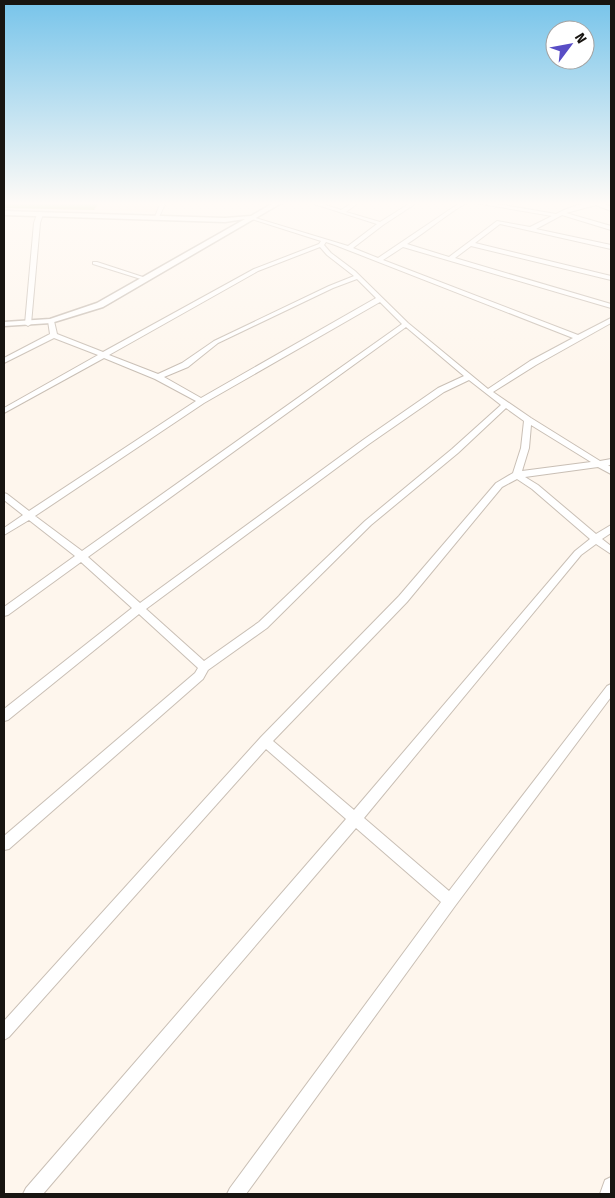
<svg xmlns="http://www.w3.org/2000/svg" width="615" height="1198" font-family="'Fira Sans',sans-serif">
  <style>
    .built { fill: #feeddd }
    .green { fill: #bed48a }
    .lines { fill: none; stroke-linecap: round; stroke-linejoin: round }
    .minor-casing { stroke: #c9bfb5; stroke-width: 2 }
    .tertiary-casing { stroke: #c9bfb5; stroke-width: 3 }
    .minor { fill: #fff; fill-rule: evenodd }
    .tertiary { fill: #fff; fill-rule: evenodd }
  </style>
  <rect width="100%" height="100%" fill="#fef6ed"/>
  <path class="built" d="M 100,202 L 162,202 L 156,212 L 94,210 Z"/>
  <path class="green" d="M 4,202 L 100,202 L 94,210 L 4,208 Z"/>
  <g class="lines">
    <g class="minor-casing">
      <path id="minor" d="M 161,202 L 166,202 L 158,219 L 154,219 Z
        M 308,202 L 317,202 L 341,210 L 353,202 L 359,202 L 346,212 L 380,222 L 412,202 L 418,202 L 383,225 L 353,248 L 378,258 L 461,202 L 468,202 C 447,214 427,231 407,244 L 449,257 L 497,221 L 530,227 L 552,216 L 470,202 L 485,202 L 556,214 C 570,206 587,202 603,202 L 602,203 L 611,207 L 611,211 L 596,205 L 566,213 L 611,226 L 611,230 L 562,215 L 536,229 L 611,245 L 611,249 L 500,224 L 475,243 L 611,276 L 611,280 L 471,246 L 455,258 L 611,304 L 611,308 L 403,247 L 383,260 L 578,335 L 611,318 L 611,323 L 536,365 L 493,392 L 531,418 L 600,461 L 611,459 L 611,465 L 608,465 L 611,467 L 611,474 L 598,467 L 525,477 L 538,485 L 596,534 L 611,525 L 611,533 L 602,539 L 611,546 L 611,554 L 596,544 L 581,555 L 364,818 L 449,891 L 607,686 L 611,684 L 611,697 L 455,906 L 246,1194 L 227,1194 L 230,1188 L 441,902 L 356,828 L 43,1194 L 23,1194 L 26,1188 L 346,819 L 266,749 L 9,1037 L 4,1040 L 4,1021 L 261,737 L 399,596 L 496,483 L 513,473 L 521,448 L 524,421 L 506,408 L 458,453 L 371,525 L 267,628 L 208,670 L 203,679 L 9,849 L 4,850 L 4,836 L 195,673 L 198,668 L 139,614 L 8,720 L 4,721 L 4,709 L 132,608 L 81,562 L 8,615 L 4,616 L 4,607 L 75,556 L 29,520 L 4,535 L 4,528 L 23,515 L 4,500 L 4,493 L 7,494 L 29,511 L 196,401 L 155,379 L 104,358 L 4,413 L 4,408 L 98,355 L 54,338 L 4,363 L 4,358 L 50,334 L 48,321 L 51,319 L 54,321 L 57,334 L 103,352 L 254,269 L 319,244 L 321,241 L 252,219 L 252,217 L 348,246 L 377,224 ZM 326,242 L 335,245 L 573,338 L 530,361 L 488,389 L 408,323 L 355,271 L 331,253 L 324,245 ZM 320,247 L 327,255 L 354,276 L 329,286 L 214,341 L 182,363 L 158,374 L 109,355 L 258,271 ZM 357,279 L 376,298 L 201,398 L 164,377 L 188,367 L 218,343 L 333,288 ZM 380,302 L 402,324 L 82,551 L 35,516 L 204,403 ZM 406,327 L 464,376 L 438,388 L 363,440 L 140,603 L 88,557 ZM 469,380 L 501,405 L 452,449 L 365,521 L 259,622 L 204,661 L 146,609 L 369,444 L 444,392 ZM 531,425 L 591,462 L 522,471 L 529,448 ZM 517,479 L 532,489 L 590,539 L 575,551 L 354,810 L 273,741 L 407,602 L 502,487 Z
        M 40,212 L 43,214 L 40,223 L 31,324 L 28,326 L 25,324 L 34,223 L 37,214 Z
        M 93,262 L 97,262 L 149,279 L 144,280 L 93,264 Z
        M 611,1177 L 611,1194 L 600,1194 L 605,1180 Z"/>
    </g>
    <g class="tertiary-casing">
      <path id="tertiary" d="M 275,202 L 283,202 L 103,307 L 51,323 L 4,326 L 4,322 L 50,319 L 97,303 L 245,219 L 225,222 L 4,215 L 4,211 L 225,218 L 251,216 Z"/>
    </g>
    <use href="#minor" class="minor"/>
    <use href="#tertiary" class="tertiary"/>
  </g>
  <linearGradient id="sky" x2="0" y2="1"><stop stop-color="#77c4ea"/><stop offset="0.55" stop-color="#fffbf7"/><stop offset="1" stop-color="#fffbf7" stop-opacity="0"/></linearGradient>
  <rect width="615" height="370" fill="url(#sky)"/>
  <rect width="615" height="1198" fill="none" stroke="#181511" stroke-width="10"/>
  <g transform="translate(570 45) rotate(58)"><circle r="24" fill="#ffffff" stroke="#a3a1a0"/>
  <path d="M0-4L9 19L0 12L-9 19Z" fill="#584dc5"/>
  <text y="-8" font-size="14" font-weight="bold" text-anchor="middle" fill="#181511">N</text>
  </g>
</svg>
